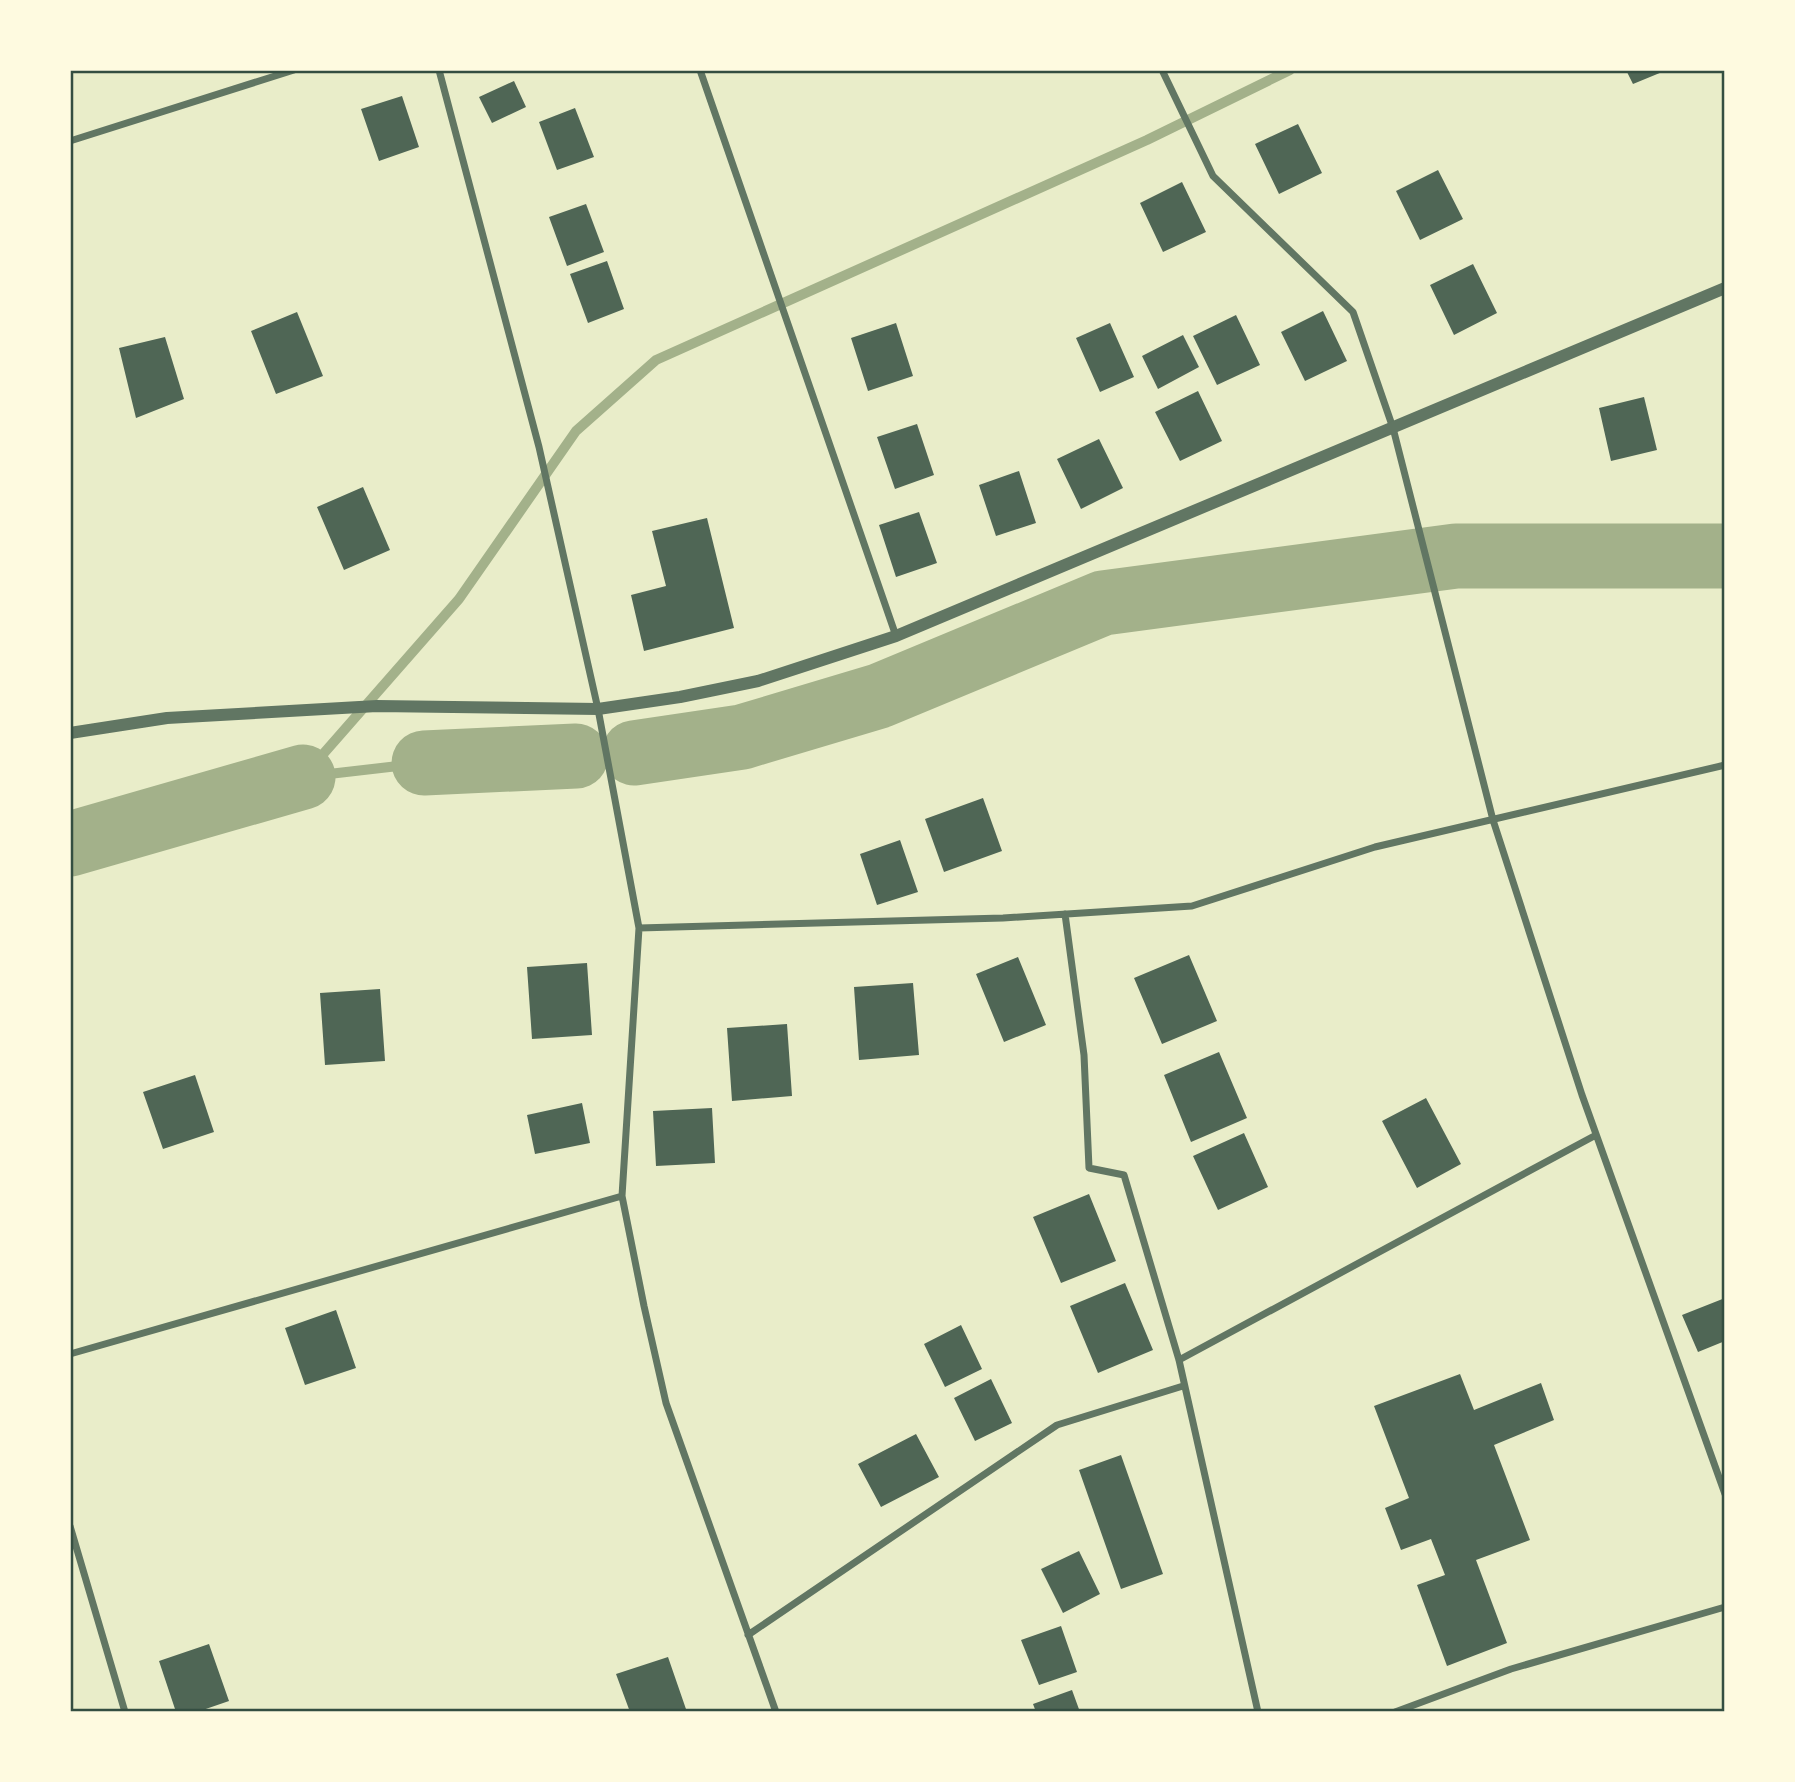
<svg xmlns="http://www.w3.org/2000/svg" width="1795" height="1782" font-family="Quicksand,sans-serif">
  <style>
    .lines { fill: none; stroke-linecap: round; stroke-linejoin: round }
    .stream { stroke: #a3b18a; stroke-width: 10 }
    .river { stroke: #a3b18a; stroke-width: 65 }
    .building { fill: #4f6655 }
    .minor { stroke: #617663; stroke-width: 7 }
    .tertiary { stroke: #617663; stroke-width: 12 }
    .neatline { fill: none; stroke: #344e41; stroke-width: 2.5 }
  </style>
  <rect width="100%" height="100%" fill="#e9edc9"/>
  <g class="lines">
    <path class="stream" d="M 424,763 L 303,777 L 459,599 L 576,431 L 656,360 L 1147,140 L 1290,70"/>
    <path class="river" d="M 634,753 L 742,737 L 879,696 L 1103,603 L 1456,556 L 1725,556
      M 424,763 L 576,756
      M 70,844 L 303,777"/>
  </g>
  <path class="building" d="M 1626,70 L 1667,70 L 1633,84 Z
    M 514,81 L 526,107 L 492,123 L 479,97 Z
    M 402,96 L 419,147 L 379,161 L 361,109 Z
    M 575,108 L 594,157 L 557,170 L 539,122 Z
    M 1298,124 L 1322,173 L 1279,194 L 1255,144 Z
    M 1438,170 L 1463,219 L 1420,240 L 1396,191 Z
    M 1182,182 L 1206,232 L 1163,252 L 1140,203 Z
    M 586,204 L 604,252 L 567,266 L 549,217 Z
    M 607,261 L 624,309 L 588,323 L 570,274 Z
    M 1473,264 L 1497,313 L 1454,335 L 1430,285 Z
    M 1323,311 L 1347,361 L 1305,381 L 1281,332 Z
    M 297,312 L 323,376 L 276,394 L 251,331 Z
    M 1236,315 L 1260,365 L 1217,385 L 1193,336 Z
    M 896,323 L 913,376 L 868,391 L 851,338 Z
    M 1110,323 L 1134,377 L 1100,392 L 1076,338 Z
    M 1183,335 L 1199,367 L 1158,389 L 1142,356 Z
    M 165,337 L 184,399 L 136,418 L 119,348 Z
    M 1198,391 L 1222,441 L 1180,461 L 1155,412 Z
    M 1644,397 L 1657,450 L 1611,461 L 1599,408 Z
    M 917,424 L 934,475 L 895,489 L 877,437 Z
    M 1099,439 L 1123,488 L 1081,509 L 1057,459 Z
    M 1019,471 L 1036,523 L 996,536 L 979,485 Z
    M 363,487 L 390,550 L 344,570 L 317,507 Z
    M 919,512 L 937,563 L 896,577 L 879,525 Z
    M 707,518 L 734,628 L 644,651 L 631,595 L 666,586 L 652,531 Z
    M 983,798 L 1002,851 L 944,872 L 925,819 Z
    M 900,840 L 918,892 L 877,905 L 860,854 Z
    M 1189,955 L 1217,1021 L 1162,1044 L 1134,978 Z
    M 1018,957 L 1046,1025 L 1004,1042 L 976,974 Z
    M 587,963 L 592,1035 L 532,1039 L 527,967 Z
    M 913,983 L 919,1055 L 859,1060 L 854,987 Z
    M 380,989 L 385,1061 L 325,1065 L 320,993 Z
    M 787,1024 L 792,1096 L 732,1101 L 727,1028 Z
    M 1219,1052 L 1247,1118 L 1191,1142 L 1164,1075 Z
    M 195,1075 L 214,1132 L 163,1149 L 143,1092 Z
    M 1426,1098 L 1461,1164 L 1417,1188 L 1382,1121 Z
    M 582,1103 L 590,1143 L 535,1154 L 527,1115 Z
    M 712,1108 L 715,1163 L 656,1166 L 653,1111 Z
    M 1244,1133 L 1268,1187 L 1218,1210 L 1193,1156 Z
    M 1089,1194 L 1116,1261 L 1061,1283 L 1033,1217 Z
    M 1125,1283 L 1153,1350 L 1098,1373 L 1070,1306 Z
    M 1725,1298 L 1725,1341 L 1698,1352 L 1682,1315 Z
    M 336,1310 L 356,1368 L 305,1385 L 285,1328 Z
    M 961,1325 L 982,1369 L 945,1387 L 924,1344 Z
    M 1460,1374 L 1474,1410 L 1541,1383 L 1554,1420 L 1494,1445 L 1530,1540 L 1476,1560 L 1507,1643 L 1447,1666 L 1417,1585 L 1445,1575 L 1431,1539 L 1401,1550 L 1385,1508 L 1409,1498 L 1374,1406 Z
    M 991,1379 L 1012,1423 L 975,1441 L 954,1398 Z
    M 916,1434 L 939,1477 L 881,1507 L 858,1464 Z
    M 1121,1455 L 1163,1574 L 1121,1589 L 1079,1470 Z
    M 1079,1551 L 1100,1594 L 1063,1613 L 1041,1569 Z
    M 1061,1626 L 1077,1672 L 1039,1685 L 1021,1640 Z
    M 209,1644 L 229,1701 L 197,1712 L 176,1712 L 159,1661 Z
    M 668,1657 L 687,1712 L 630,1712 L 616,1674 Z
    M 1072,1690 L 1080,1712 L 1036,1712 L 1033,1704 Z"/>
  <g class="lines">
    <path class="minor" d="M 439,70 L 539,447 L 598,709 L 639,928 L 622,1196 L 644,1306 L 666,1403 L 776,1712
      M 700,70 L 896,636
      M 1162,70 L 1213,176 L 1353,312 L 1393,428 L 1493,820 L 1582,1095 L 1725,1494
      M 70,141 L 294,70
      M 1065,914 L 1084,1055 L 1089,1168 L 1124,1175 L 1179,1360 L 1258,1712
      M 639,928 L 1003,918 L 1192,906 L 1375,847 L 1725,765
      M 70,1354 L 622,1196
      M 1179,1360 L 1596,1135
      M 70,1526 L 125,1712
      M 748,1635 L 1057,1425 L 1183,1386
      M 1395,1712 L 1511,1669 L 1725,1607"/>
    <path class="tertiary" d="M 70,733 L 167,718 L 377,706 L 598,709 L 680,697 L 758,681 L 896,636 L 1725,288"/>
  </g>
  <rect width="1795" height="1782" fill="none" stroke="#fefae0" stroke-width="144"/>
  <rect x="72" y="72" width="1651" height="1638" class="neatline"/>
</svg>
